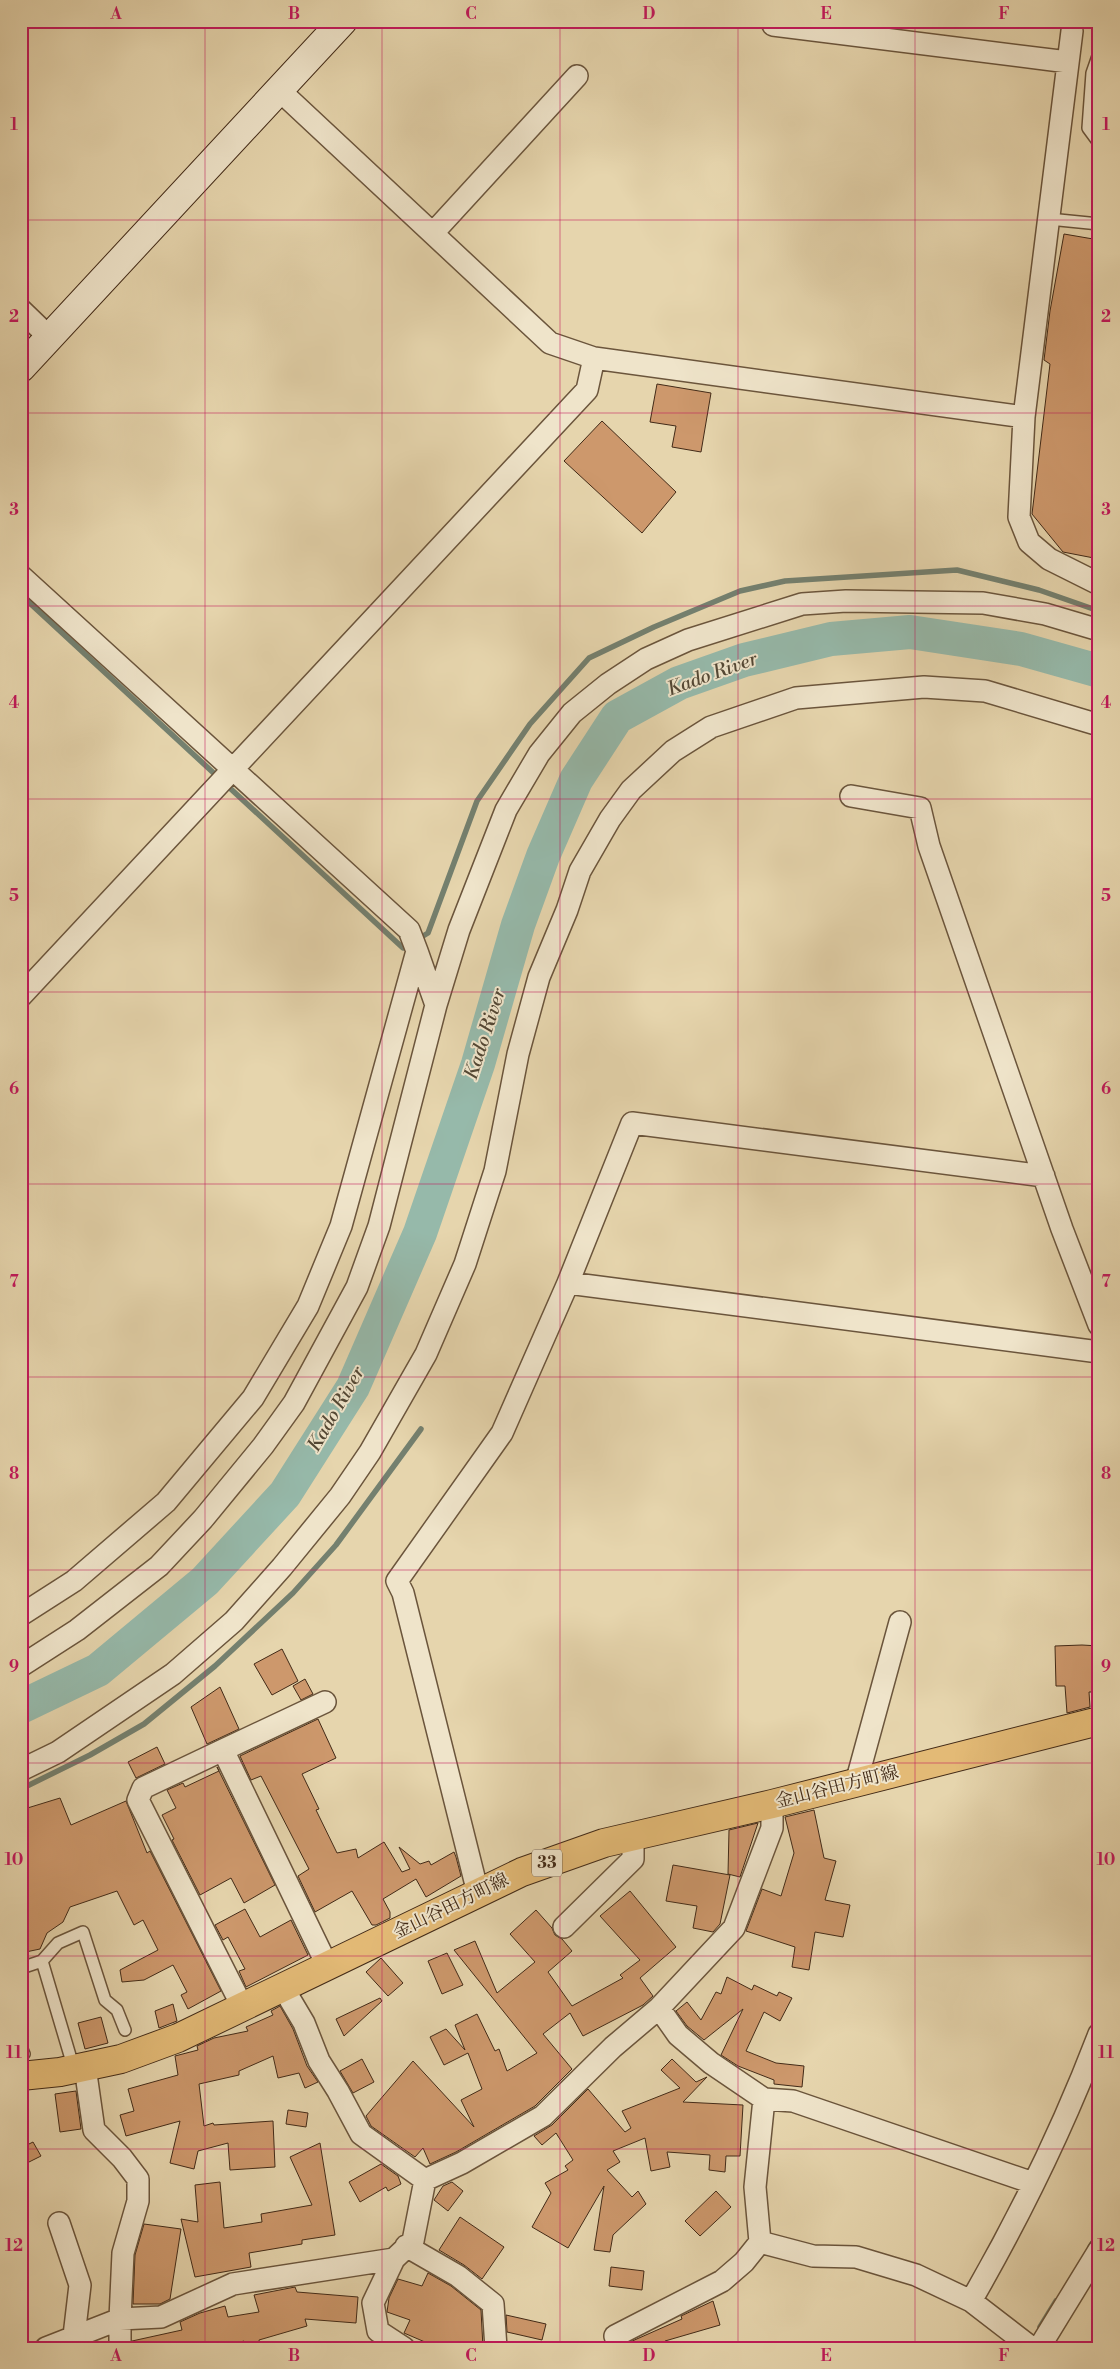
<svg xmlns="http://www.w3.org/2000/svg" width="1120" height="2369" font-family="'Libre Bodoni','Noto Serif JP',serif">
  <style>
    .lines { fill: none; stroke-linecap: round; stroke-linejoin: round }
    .stream { stroke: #74806f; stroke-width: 5.5 }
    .river { stroke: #96b9aa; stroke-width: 34 }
    .building { fill: #cd986c; stroke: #422a17 }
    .lane-casing { stroke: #6b553c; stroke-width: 14 }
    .street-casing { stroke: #6b553c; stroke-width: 24 }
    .secondary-casing { stroke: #422a17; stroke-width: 30 }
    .primary-casing { stroke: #422a17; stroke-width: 30 }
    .lane { stroke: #efe4ca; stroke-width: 11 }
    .street { stroke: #efe4ca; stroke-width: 21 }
    .secondary { stroke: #efe4ca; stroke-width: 28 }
    .primary { stroke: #e3ba76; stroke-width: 28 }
    .grid { fill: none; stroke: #c2185b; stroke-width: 1; stroke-opacity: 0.55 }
    .labels { text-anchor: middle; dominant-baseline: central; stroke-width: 4; stroke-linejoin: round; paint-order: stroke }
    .shield { fill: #efe4ca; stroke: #76624d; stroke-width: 1 }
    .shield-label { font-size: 16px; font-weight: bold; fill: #422a17 }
    .street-label { font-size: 18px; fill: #422a17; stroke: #efe4ca }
    .water-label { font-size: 19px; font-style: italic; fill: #534734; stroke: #efe4ca }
    .neatline { fill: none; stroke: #c2185b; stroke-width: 2 }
    .grid-label { font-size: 16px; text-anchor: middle; font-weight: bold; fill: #c2185b }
  </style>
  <rect width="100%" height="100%" fill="#e6d5ad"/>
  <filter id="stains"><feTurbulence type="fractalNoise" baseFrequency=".004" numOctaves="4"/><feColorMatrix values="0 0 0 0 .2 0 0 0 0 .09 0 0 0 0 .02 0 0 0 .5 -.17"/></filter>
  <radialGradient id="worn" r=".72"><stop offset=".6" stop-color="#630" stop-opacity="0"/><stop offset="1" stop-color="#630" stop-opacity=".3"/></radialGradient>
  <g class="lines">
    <path class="stream" d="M 21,595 L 403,948 L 410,944
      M 418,939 L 428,933 L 477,801 L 530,724 L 589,658 L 654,627 L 740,591 L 785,581 L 957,570 L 1039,590 L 1099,611
      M 21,1789 L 90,1755 L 144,1724 L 215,1666 L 293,1593 L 336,1545 L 421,1429
      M 1090,2247 L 1099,2233
      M 1040,2327 L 1056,2301"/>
    <path class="river" d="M 21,1707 L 98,1670 L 205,1581 L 285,1494 L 353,1387 L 420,1233 L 478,1064 L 518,925 L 543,856 L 576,780 L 617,717 L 679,683 L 744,660 L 831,639 L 910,632 L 1021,649 L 1099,671"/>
  </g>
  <path class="building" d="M 1064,234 L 1099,240 L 1099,559 L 1063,552 L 1032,514 L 1050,364 L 1044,360 L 1050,311 Z
    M 657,384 L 711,393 L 701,452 L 672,447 L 676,426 L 650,422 Z
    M 602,421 L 676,492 L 642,533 L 564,461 Z
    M 1082,1645 L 1099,1646 L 1099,1692 L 1089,1692 L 1090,1707 L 1067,1713 L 1065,1686 L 1056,1686 L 1055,1646 Z
    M 282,1649 L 298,1681 L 272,1695 L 254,1664 Z
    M 305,1679 L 313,1694 L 301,1700 L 293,1686 Z
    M 220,1687 L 239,1729 L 207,1744 L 191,1707 Z
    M 318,1719 L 336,1758 L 302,1774 L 319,1809 L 316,1810 L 337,1853 L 356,1849 L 358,1858 L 384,1842 L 402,1872 L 410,1869 L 399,1847 L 420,1864 L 429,1861 L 431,1865 L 454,1852 L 456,1857 L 461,1876 L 426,1897 L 416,1879 L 383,1899 L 390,1912 L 390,1918 L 376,1925 L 372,1925 L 352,1891 L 315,1912 L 298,1876 L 309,1869 L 261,1776 L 251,1780 L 240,1756 Z
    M 157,1747 L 165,1764 L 136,1778 L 128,1762 Z
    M 217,1767 L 275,1885 L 244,1903 L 231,1878 L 200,1895 L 172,1840 L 174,1839 L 162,1815 L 176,1808 L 167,1790 L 183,1783 L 185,1787 L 219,1771 Z
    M 60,1798 L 71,1825 L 126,1801 L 147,1853 L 150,1851 L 221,1991 L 188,2009 L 181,1995 L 187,1992 L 173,1965 L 144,1980 L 122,1982 L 120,1970 L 158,1950 L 143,1920 L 134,1925 L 117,1891 L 70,1907 L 63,1922 L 47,1933 L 40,1949 L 21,1953 L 21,1810 Z
    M 814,1810 L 824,1858 L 836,1861 L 825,1900 L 850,1905 L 843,1937 L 815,1932 L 809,1970 L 792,1967 L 795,1947 L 746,1931 L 762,1889 L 781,1896 L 794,1853 L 785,1817 Z
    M 758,1823 L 740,1877 L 728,1874 L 729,1830 Z
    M 673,1865 L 730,1875 L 720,1924 L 713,1932 L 693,1928 L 697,1906 L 666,1901 Z
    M 630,1891 L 676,1947 L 640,1978 L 653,1996 L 643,2005 L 583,2036 L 570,2013 L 543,2034 L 572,2069 L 535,2106 L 456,2152 L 430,2164 L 423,2148 L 415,2157 L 371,2126 L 366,2116 L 413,2061 L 474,2127 L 461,2100 L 482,2089 L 468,2053 L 444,2065 L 430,2037 L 446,2029 L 465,2050 L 455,2025 L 477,2014 L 495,2051 L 499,2049 L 507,2071 L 537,2053 L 454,1950 L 475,1941 L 497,1993 L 535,1962 L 510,1934 L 536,1910 L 552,1928 L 555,1935 L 562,1939 L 572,1951 L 548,1972 L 572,2006 L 623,1978 L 620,1975 L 640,1960 L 600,1916 Z
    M 245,1909 L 260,1937 L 291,1920 L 308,1955 L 246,1987 L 239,1971 L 245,1969 L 228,1937 L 223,1940 L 215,1925 Z
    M 447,1953 L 463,1985 L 442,1994 L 428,1961 Z
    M 381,1958 L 403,1983 L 388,1996 L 366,1972 Z
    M 727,1977 L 752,1990 L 754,1985 L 777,1996 L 779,1992 L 792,1998 L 780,2021 L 764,2012 L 746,2051 L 776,2063 L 804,2066 L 802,2087 L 774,2084 L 774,2080 L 738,2066 L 721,2055 L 743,2009 L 704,2040 L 687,2026 L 676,2011 L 687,2002 L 701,2020 L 716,1992 L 721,1994 Z
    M 380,1998 L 382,2001 L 344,2036 L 336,2019 Z
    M 173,2004 L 177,2021 L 159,2028 L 155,2011 Z
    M 280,2006 L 293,2029 L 307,2066 L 318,2082 L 305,2088 L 299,2073 L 278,2078 L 273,2056 L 239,2071 L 239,2075 L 199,2084 L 204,2126 L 213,2123 L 214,2125 L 273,2121 L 275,2167 L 230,2170 L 228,2143 L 198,2151 L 194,2169 L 170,2163 L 180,2121 L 126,2136 L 120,2115 L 134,2111 L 128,2089 L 178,2075 L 175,2056 L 198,2050 L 197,2046 L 214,2038 L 248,2031 L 246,2027 L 273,2015 L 271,2011 Z
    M 101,2017 L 108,2043 L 85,2049 L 78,2023 Z
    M 362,2059 L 374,2082 L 353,2093 L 340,2071 Z
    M 672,2059 L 696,2082 L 707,2077 L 683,2102 L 743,2105 L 740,2156 L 726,2156 L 725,2172 L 709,2170 L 710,2155 L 667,2152 L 670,2167 L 651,2171 L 645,2138 L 613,2151 L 620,2162 L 607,2170 L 632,2197 L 638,2191 L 646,2204 L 613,2235 L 610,2252 L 594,2250 L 604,2186 L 568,2248 L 532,2227 L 551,2193 L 545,2183 L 568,2170 L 565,2166 L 573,2160 L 556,2133 L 542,2145 L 534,2136 L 552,2125 L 588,2089 L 625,2132 L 631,2128 L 622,2111 L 680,2088 L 661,2070 Z
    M 76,2091 L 81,2129 L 60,2132 L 55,2094 Z
    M 288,2110 L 308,2113 L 306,2127 L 286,2124 Z
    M 33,2142 L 41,2156 L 21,2166 L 21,2148 Z
    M 320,2143 L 335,2235 L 302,2240 L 302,2244 L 249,2253 L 251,2267 L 195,2277 L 181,2219 L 198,2222 L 195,2185 L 220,2182 L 224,2228 L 262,2222 L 261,2214 L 312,2205 L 290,2157 Z
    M 381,2164 L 398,2176 L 401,2184 L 388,2191 L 386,2187 L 360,2202 L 349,2182 Z
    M 452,2182 L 463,2191 L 448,2211 L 434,2200 L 443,2186 Z
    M 716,2191 L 731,2207 L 700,2236 L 685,2221 Z
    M 460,2217 L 504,2247 L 482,2279 L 464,2265 L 439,2250 Z
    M 144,2224 L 181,2229 L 170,2299 L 160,2304 L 133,2304 L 135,2255 Z
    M 611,2267 L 644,2271 L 642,2290 L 609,2286 Z
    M 428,2273 L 451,2286 L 481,2310 L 483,2348 L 439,2348 L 404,2333 L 410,2320 L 387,2312 L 389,2298 L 398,2279 L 422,2286 Z
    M 295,2287 L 297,2292 L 358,2297 L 356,2323 L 305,2319 L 307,2326 L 259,2340 L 260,2348 L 245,2348 L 244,2341 L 218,2348 L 132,2348 L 132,2341 L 182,2330 L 180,2322 L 200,2313 L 225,2306 L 228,2317 L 259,2312 L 254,2295 Z
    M 713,2301 L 720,2325 L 665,2341 L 668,2348 L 631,2348 L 630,2342 L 682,2319 L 681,2316 Z
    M 506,2315 L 546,2324 L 542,2340 L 507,2332 Z"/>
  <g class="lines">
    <g class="lane-casing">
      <path id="lane" d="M 1099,53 L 1092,73 L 1088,128 L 1099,143
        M 1049,219 L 1099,224
        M 21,1968 L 42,1961
        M 21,2047 L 24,2054
        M 74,2069 L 42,1961 L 58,1943 L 83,1932 L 105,2000 L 117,2010 L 125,2030"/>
    </g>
    <g class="street-casing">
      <path id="street" d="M 773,25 L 1068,62
        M 1072,31 L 1024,417 L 1019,517 L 1029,542 L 1049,559 L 1099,584
        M 278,89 L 550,343 L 594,358 L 1024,417
        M 433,233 L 577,76
        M 21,310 L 49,337
        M 21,576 L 409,930 L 417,951 L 341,1226 L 308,1306 L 253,1398 L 166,1502 L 74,1581 L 21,1615
        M 851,796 L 920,808 L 929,846 L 1062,1229 L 1099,1325
        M 21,996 L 587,390 L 594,358
        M 436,1005 L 459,930 L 506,810 L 539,754 L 572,713 L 608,684 L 646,659 L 688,640 L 802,604 L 846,601 L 983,603 L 1045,614 L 1099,630
        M 1044,1176 L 632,1123 L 568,1283 L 1099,1352
        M 21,1666 L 77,1630 L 159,1566 L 203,1519 L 263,1446 L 294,1403 L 357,1287 L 379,1226 L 436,1005 L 417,951
        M 325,1702 L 223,1750 L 327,1965
        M 223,1750 L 143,1788 L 138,1800 L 242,2006
        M 21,1770 L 58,1752 L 173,1674 L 234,1621 L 282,1567 L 340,1496 L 370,1452 L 426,1354 L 465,1264 L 495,1171 L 518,1054 L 539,977 L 567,910 L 580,871 L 610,819 L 631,790 L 673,751 L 711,727 L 796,698 L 924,687 L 985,691 L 1099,725
        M 856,1783 L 900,1622
        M 478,1893 L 403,1593 L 397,1581 L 502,1433 L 568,1283
        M 564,1927 L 633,1859 L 633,1836
        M 282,1986 L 304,2023 L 319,2061 L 338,2091 L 361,2134 L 425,2180
        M 659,2008 L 678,2035 L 711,2063 L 764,2099 L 755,2187 L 760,2242 L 813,2256 L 856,2257 L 916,2275 L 971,2301 L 1032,2348
        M 85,2067 L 94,2130 L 122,2158 L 138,2179 L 138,2201 L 123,2253 L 120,2319 L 161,2317 L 233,2284 L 394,2259
        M 764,2099 L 793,2101 L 1033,2183
        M 425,2180 L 462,2163 L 543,2116 L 613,2047 L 659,2008 L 734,1928 L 772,1828 L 772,1804
        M 59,2223 L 80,2285 L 74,2336
        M 406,2246 L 458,2276 L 493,2304 L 496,2348
        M 971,2301 C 1020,2216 1064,2126 1099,2034
        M 46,2348 L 120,2319 L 120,2348
        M 404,2348 L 378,2331 L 373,2303 L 394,2259 L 413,2241 L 425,2180
        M 619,2348 L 615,2336 L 722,2281 L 744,2262 L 760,2242
        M 1039,2348 L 1099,2250"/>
    </g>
    <g class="secondary-casing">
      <path id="secondary" d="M 21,368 L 343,21"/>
    </g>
    <g class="primary-casing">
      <path id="primary" d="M 21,2076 L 60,2072 L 121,2059 L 178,2038 L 522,1872 L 604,1843 L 772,1804 L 1099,1721"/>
    </g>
    <use href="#lane" class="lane"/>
    <use href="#street" class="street"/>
    <use href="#secondary" class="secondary"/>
    <use href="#primary" class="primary"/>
  </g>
  <path class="grid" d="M 205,21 L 205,2348M 382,21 L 382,2348M 560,21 L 560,2348M 738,21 L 738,2348M 915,21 L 915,2348M 21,220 L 1099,220M 21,413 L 1099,413M 21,606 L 1099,606M 21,799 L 1099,799M 21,992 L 1099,992M 21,1184 L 1099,1184M 21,1377 L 1099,1377M 21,1570 L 1099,1570M 21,1763 L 1099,1763M 21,1956 L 1099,1956M 21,2149 L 1099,2149"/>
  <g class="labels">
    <rect class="shield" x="532" y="1849.5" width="30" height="27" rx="4"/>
    <g class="shield-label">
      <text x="547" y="1863">33</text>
    </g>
    <g class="street-label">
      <text transform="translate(837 1787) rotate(-14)">金山谷田方町線</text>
      <text transform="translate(451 1906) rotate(-26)">金山谷田方町線</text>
    </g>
    <g class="water-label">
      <text transform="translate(712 674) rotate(-20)">Kado River</text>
      <text transform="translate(485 1034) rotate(-72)">Kado River</text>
      <text transform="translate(336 1409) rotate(-60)">Kado River</text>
    </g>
  </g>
  <rect width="1120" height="2369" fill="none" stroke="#e6d5ad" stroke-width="55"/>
  <rect x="28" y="28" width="1064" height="2314" class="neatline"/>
  <g class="grid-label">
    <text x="116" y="19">A</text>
    <text x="294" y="19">B</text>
    <text x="471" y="19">C</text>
    <text x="649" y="19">D</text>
    <text x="826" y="19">E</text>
    <text x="1004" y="19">F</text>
    <text x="14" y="130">1</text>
    <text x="1106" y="130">1</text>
    <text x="14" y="322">2</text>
    <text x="1106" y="322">2</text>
    <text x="14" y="515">3</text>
    <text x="1106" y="515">3</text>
    <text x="14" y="708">4</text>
    <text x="1106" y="708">4</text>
    <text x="14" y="901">5</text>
    <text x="1106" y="901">5</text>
    <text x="14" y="1094">6</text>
    <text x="1106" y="1094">6</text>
    <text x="14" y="1287">7</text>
    <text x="1106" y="1287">7</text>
    <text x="14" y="1479">8</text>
    <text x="1106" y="1479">8</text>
    <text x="14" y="1672">9</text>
    <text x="1106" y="1672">9</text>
    <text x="14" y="1865">10</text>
    <text x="1106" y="1865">10</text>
    <text x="14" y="2058">11</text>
    <text x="1106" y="2058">11</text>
    <text x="14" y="2251">12</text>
    <text x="1106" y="2251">12</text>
    <text x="116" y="2361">A</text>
    <text x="294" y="2361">B</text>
    <text x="471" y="2361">C</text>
    <text x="649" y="2361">D</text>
    <text x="826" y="2361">E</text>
    <text x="1004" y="2361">F</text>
  </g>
  <rect width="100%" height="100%" filter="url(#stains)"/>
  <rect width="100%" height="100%" fill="url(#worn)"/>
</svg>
